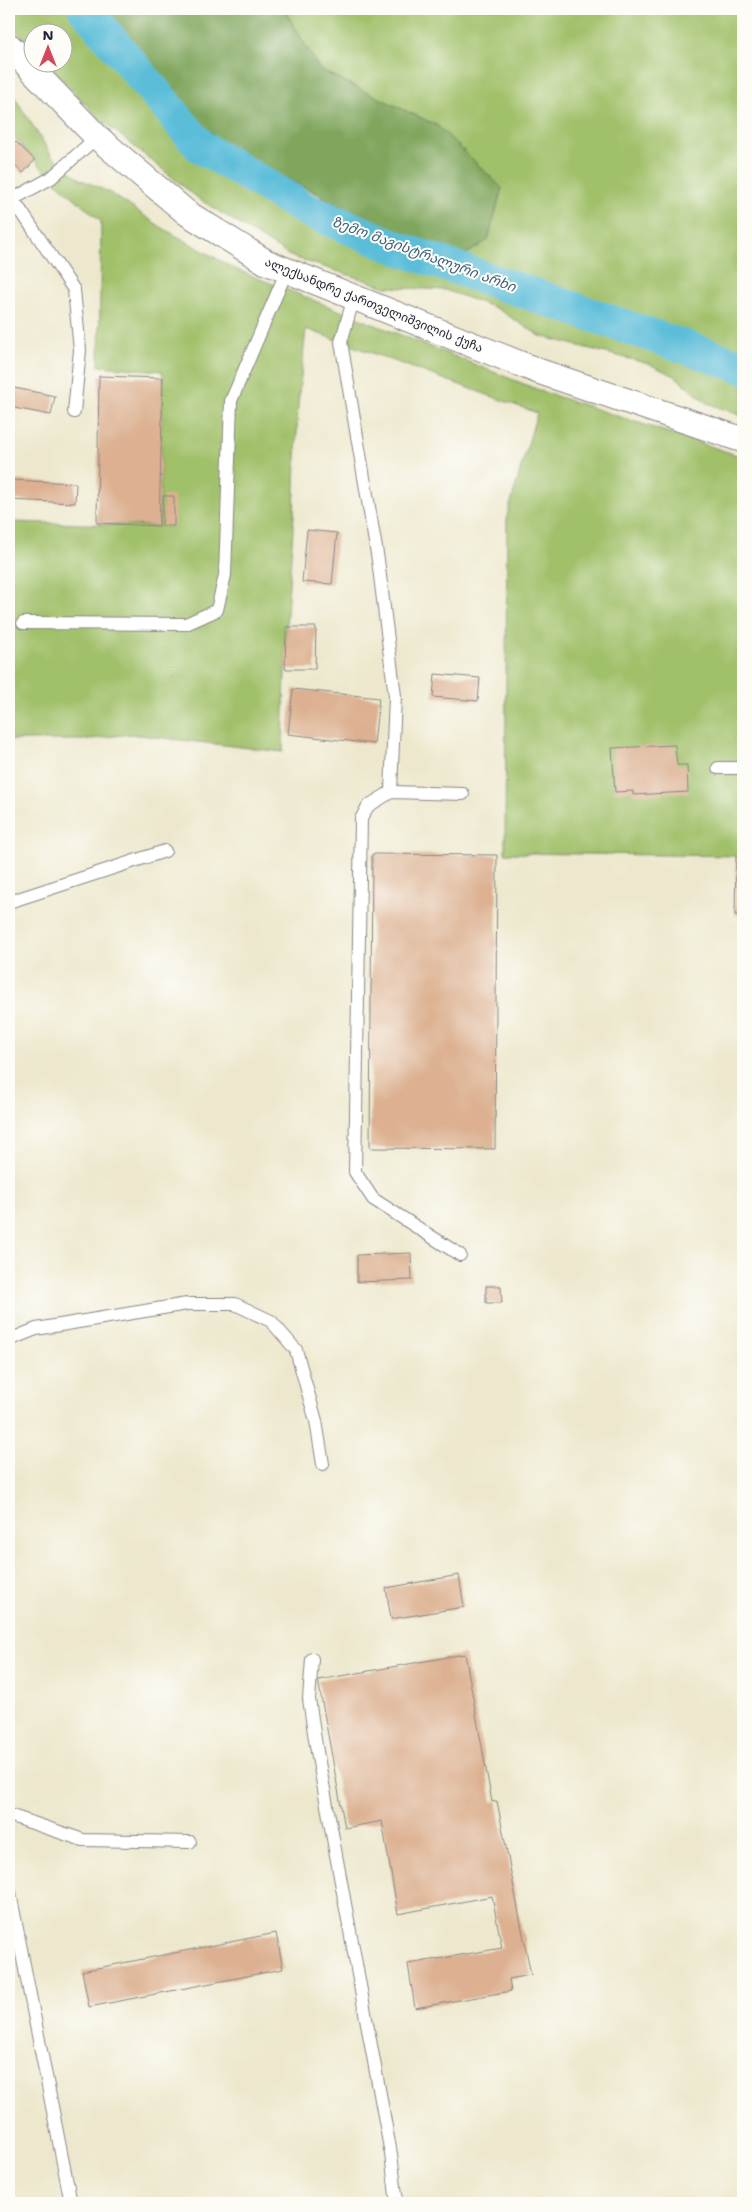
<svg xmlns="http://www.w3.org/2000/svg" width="752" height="2212" font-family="'Shantell Sans','Noto Sans Georgian',sans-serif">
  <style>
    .green { fill: #a0c069; stroke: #617152 }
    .forest { fill: #80a65d; stroke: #51644c }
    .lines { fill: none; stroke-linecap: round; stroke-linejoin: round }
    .canal { stroke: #5bbdd9; stroke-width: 34 }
    .building { fill: #dcb090 }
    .service-casing { stroke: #888584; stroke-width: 14 }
    .minor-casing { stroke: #888584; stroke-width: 27 }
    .service { stroke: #fff; stroke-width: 12 }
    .minor { stroke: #fff; stroke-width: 25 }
    .labels { text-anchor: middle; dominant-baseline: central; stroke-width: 4; stroke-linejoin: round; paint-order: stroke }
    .street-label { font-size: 12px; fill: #22223b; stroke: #fdfcf7 }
    .water-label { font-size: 14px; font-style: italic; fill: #39607a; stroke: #fdfcf7 }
  </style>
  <rect width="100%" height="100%" fill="#fdfcf7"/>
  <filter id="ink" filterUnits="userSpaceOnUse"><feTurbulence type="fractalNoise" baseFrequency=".02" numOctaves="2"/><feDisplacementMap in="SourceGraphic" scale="10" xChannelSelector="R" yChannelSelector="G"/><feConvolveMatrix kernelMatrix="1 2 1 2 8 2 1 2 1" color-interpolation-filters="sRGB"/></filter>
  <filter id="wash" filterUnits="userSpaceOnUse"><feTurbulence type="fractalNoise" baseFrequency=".0096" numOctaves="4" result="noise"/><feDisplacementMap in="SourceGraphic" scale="20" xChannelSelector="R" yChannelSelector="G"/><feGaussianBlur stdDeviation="1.12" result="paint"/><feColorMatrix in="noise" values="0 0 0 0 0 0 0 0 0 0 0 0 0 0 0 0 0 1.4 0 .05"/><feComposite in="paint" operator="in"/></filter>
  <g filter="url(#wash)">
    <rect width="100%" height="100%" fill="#ede8cd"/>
    <path class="green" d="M 9,9 L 65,9 L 202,160 L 264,199 L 357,243 L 743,376 L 743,416 L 707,403 L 675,376 L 649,364 L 540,336 L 496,308 L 445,290 L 386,287 L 290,256 L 199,199 L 99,118 L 46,63 L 62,62 L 62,32 L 32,32 L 32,48 L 9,22 Z
      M 284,9 L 592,9 L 601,14 L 604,9 L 743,9 L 743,350 L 457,260 L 488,240 L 438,126 L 320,70 Z
      M 9,88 L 52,156 L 80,179 L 109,192 L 161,227 L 235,269 L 544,392 L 743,457 L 743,856 L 505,853 L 507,516 L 537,413 L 306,329 L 298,404 L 294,515 L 286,627 L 283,752 L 130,734 L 84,740 L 9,740 L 9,522 L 159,526 L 163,378 L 162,371 L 99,366 L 101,221 L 51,178 L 9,132 Z"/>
    <path class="forest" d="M 95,9 L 284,9 L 320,70 L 438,126 L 502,188 L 488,240 L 457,260 L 389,230 L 273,172 L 220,141 L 172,97 Z"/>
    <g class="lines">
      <path class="canal" d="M 85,9 L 201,147 L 307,210 L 403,250 L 743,367"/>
    </g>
    <g id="blocks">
      <path class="building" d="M 16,142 L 35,160 L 23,173 L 9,160 L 9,144 L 11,147 Z
        M 99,376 L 163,378 L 159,526 L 97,523 Z
        M 9,387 L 55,396 L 51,415 L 9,407 Z
        M 9,480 L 76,483 L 75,503 L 9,500 Z
        M 163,496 L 174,496 L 174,526 L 162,526 Z
        M 307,530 L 337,533 L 332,584 L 302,582 Z
        M 286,627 L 316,627 L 315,669 L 285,669 Z
        M 435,674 L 480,678 L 478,701 L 433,697 Z
        M 293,689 L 379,698 L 374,744 L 288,734 Z
        M 675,745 L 677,765 L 687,765 L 688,792 L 633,795 L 633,791 L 615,792 L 612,748 Z
        M 372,854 L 497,855 L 495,1149 L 370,1148 Z
        M 736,856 L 743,856 L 743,915 L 735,915 Z
        M 411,1253 L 412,1280 L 357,1282 L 357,1255 Z
        M 486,1286 L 501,1286 L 502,1303 L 486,1303 Z
        M 459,1575 L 464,1607 L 391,1619 L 386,1588 Z
        M 465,1654 L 492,1802 L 497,1801 L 531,1975 L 509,1979 L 511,1991 L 415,2008 L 408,1964 L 502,1948 L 492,1896 L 398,1914 L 382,1821 L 345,1828 L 318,1680 Z
        M 276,1933 L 283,1969 L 89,2007 L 82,1971 Z"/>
    </g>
  </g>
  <g filter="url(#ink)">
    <use href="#blocks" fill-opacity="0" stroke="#888584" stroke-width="1"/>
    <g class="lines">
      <g class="service-casing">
        <path id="service" d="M 9,199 L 13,199 L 51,178 L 97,137
          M 13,199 L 74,290 L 80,350 L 74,412
          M 354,297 L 341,342 L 378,560 L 395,696 L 391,792
          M 23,623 L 186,624 L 217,610 L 225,575 L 231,401 L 287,270
          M 718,768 L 743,768
          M 9,902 L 165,851
          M 460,1255 L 373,1199 L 355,1172 L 361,819 L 368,806 L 391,792 L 463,794
          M 9,1340 L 36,1329 L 187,1304 L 235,1304 L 271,1321 L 296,1350 L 316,1421 L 323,1464
          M 312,1659 L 309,1699 L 316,1746 L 391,2154 L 397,2203
          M 9,1815 L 83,1840 L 190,1842
          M 9,1888 L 71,2203"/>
      </g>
      <g class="minor-casing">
        <path id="minor" d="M 9,46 L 97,137 L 187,213 L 266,262 L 538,371 L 743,440"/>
      </g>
      <use href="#service" class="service"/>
      <use href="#minor" class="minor"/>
    </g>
  </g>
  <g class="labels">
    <g class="street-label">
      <text transform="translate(374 305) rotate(22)">ალექსანდრე ქართველიშვილის ქუჩა</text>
    </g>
    <g class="water-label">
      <text transform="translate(424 254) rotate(20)">ზემო მაგისტრალური არხი</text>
    </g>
  </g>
  <rect width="752" height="2212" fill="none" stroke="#fdfcf7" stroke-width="30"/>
  <g transform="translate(48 48)"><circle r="24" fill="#fdfcf7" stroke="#a5a5ac"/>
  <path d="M0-4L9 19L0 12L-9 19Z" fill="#d1495b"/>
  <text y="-8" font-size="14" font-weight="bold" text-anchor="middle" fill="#22223b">N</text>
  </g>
</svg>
